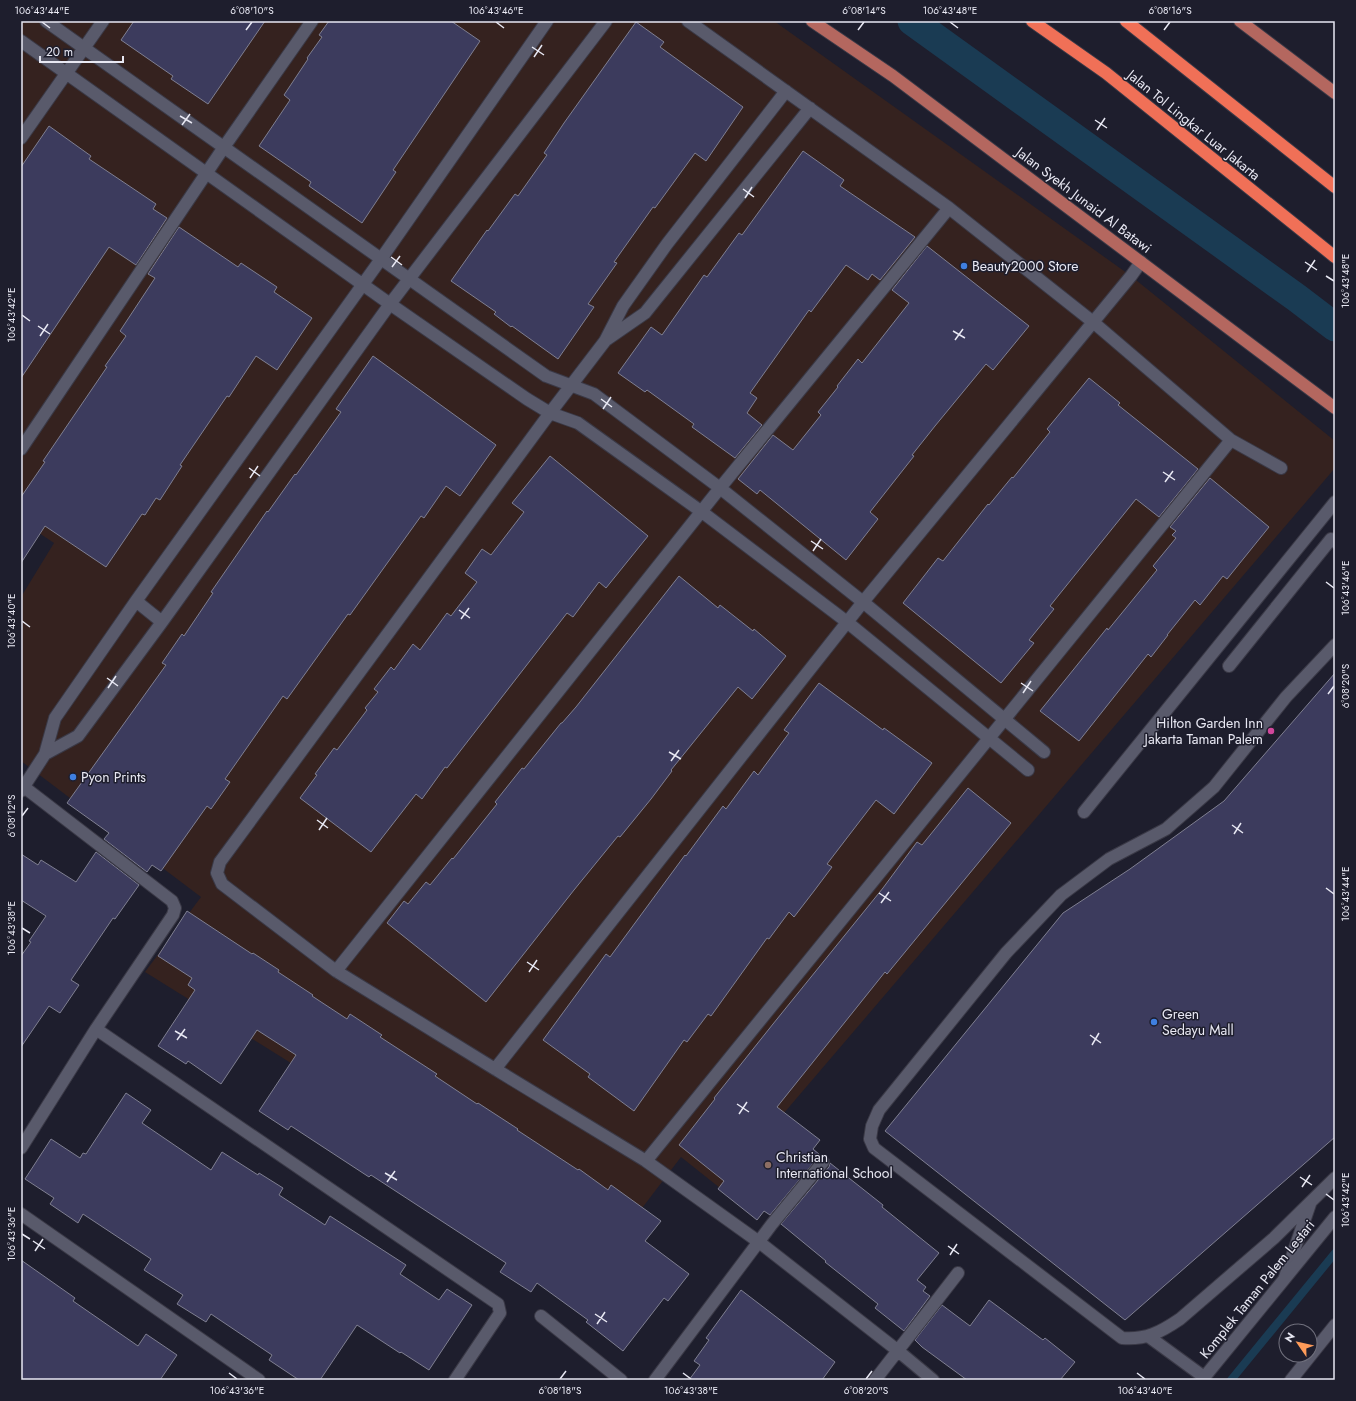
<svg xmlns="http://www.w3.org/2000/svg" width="1356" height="1401" font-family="Jost,sans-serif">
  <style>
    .commercial { fill: #35221f }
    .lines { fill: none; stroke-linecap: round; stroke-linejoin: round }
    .stream { stroke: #1a3b53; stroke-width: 8 }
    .canal { stroke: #1a3b53; stroke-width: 29 }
    .building { fill: #3c3b5d; stroke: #7f7f91 }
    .lane-casing { stroke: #3a3946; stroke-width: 14 }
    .street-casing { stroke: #3a3946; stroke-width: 14 }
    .secondary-casing { stroke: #3a3946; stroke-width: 14 }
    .primary-casing { stroke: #3a3946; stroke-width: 14 }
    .highway-casing { stroke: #3a3946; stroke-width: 14 }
    .lane { stroke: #595a6b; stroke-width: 12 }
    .street { stroke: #595a6b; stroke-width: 12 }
    .secondary { stroke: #595a6b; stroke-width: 12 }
    .primary { stroke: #b4675f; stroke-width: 12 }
    .highway { stroke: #f07057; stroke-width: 12 }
    .ticks { fill: none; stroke: #e8e8f3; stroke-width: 1.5 }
    .shop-dot { fill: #3f7fe0; stroke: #1e1e2d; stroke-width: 1.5 }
    .hotel-dot { fill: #d1479c; stroke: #1e1e2d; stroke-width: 1.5 }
    .education-dot { fill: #8d6e63; stroke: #1e1e2d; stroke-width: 1.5 }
    .labels { text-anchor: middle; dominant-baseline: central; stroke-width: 3; stroke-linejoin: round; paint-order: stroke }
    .street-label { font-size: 14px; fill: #e8e8f3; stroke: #1e1e2d }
    .poi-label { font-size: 14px; fill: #e8e8f3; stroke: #1e1e2d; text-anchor: start }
    .neatline { fill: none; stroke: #e8e8f3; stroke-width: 1.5 }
    .ticks-label { font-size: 10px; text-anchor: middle; fill: #e8e8f3 }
  </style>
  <rect width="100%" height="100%" fill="#1e1e2d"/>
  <path class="commercial" d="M 21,21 L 774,21 L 1131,276 L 1335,441 L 1335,468 L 720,1188 L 681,1157 L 604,1258 L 145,972 L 201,897 L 21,761 L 21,597 L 54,543 L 21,521 Z"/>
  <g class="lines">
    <path class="stream" d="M 1231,1380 L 1335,1253"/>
    <path class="canal" d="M 912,21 L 1297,298 L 1335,327"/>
  </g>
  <path class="building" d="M 134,21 L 265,21 L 208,104 L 171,79 L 173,76 L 121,40 Z
    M 329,21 L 451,21 L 480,41 L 393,170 L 396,172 L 362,223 L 309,186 L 311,182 L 259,146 L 290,100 L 284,95 L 308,59 L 307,58 L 322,37 L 319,35 Z
    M 636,22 L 664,42 L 660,47 L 743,107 L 706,161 L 695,153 L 655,208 L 653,207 L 614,262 L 617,263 L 588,304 L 594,307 L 558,359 L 512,326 L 511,327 L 494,314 L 496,312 L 451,281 L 487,230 L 488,231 L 515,194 L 518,196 L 547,155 L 544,153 L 564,123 Z
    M 49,126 L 91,156 L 89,159 L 156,204 L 153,209 L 167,218 L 136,265 L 109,247 L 21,378 L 21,167 Z
    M 803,151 L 844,180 L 840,186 L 915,237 L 880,280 L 872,274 L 868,280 L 846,265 L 811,312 L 809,310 L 750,393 L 757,398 L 747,413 L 762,425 L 735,458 L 692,427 L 694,424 L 647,390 L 645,392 L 618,373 L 651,327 L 662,335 L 704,275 L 707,277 L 739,233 L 742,235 Z
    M 179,227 L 238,267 L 241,263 L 277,287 L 274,292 L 312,318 L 277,370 L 256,356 L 229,397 L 227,396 L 180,465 L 182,466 L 160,500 L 156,498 L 145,515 L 142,514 L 106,567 L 45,526 L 21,563 L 21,497 L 45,462 L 43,461 L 107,367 L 105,366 L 126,336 L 120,331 L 155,278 L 148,274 Z
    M 927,246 L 1029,326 L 993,370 L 986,364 L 935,426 L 912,455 L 914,456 L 870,512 L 878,519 L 846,560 L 760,490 L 757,494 L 738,479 L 773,435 L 793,450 L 821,415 L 818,412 L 838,387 L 837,386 L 858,359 L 862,363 L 909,303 L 892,290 Z
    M 373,356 L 496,445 L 460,496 L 446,486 L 424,518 L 421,516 L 350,615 L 348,614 L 287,699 L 283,696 L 225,779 L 230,782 L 211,809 L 207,806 L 161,871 L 152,865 L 147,872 L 104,839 L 109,833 L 67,803 L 166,665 L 162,663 L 182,634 L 184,636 L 213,593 L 211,592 L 267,511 L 268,512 L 295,474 L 296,475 L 341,412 L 336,409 Z
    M 1089,378 L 1120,403 L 1118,405 L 1198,469 L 1159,517 L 1136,499 L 1050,606 L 1054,609 L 1029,640 L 1034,643 L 1001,683 L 903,603 L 938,558 L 943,561 L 988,504 L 989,505 L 1012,477 L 1013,478 L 1050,432 L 1047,429 Z
    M 550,456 L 648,536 L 606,588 L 599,582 L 573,617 L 567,613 L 447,768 L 445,767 L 422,799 L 416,794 L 371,852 L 300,798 L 317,775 L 315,774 L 334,748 L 337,750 L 367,710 L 365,708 L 378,692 L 374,689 L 391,667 L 394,670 L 413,644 L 420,650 L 447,613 L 451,616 L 477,582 L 465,573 L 482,549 L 491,555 L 524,512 L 512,503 Z
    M 1210,478 L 1269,527 L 1227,579 L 1223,576 L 1200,605 L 1195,600 L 1167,635 L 1168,635 L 1151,657 L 1148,654 L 1079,741 L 1040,711 L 1107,628 L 1108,630 L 1157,570 L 1153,566 L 1176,538 L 1172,535 L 1176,531 L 1170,527 Z
    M 679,576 L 718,608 L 720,605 L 753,631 L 754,629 L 786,656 L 752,699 L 738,687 L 671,770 L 672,771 L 651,799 L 620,837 L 618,836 L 574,890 L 486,1002 L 387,923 L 404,901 L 408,904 L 426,882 L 430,885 L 452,858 L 453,859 L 497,804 L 495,802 L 522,768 L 524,769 L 561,723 L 562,723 L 576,707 Z
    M 1335,673 L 1335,1137 L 1125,1320 L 885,1131 L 1063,913 L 1130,869 L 1224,801 Z
    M 819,683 L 883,730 L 884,728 L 932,763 L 894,814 L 876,800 L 827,864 L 832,867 L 814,891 L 794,917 L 789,912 L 769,939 L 767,938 L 711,1016 L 708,1014 L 687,1042 L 684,1040 L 634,1111 L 588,1077 L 590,1074 L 543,1040 L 606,954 L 610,957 L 685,855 L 686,856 L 723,806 L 726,809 L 754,771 L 758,775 L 789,733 L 784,730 Z
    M 968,788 L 1011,823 L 887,974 L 885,972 L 777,1107 L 820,1140 L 813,1149 L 820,1155 L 770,1215 L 764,1211 L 757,1220 L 718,1189 L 724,1181 L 679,1145 L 715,1099 L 714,1098 L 773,1024 L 883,888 L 917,842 L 922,845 Z
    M 96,852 L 139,885 L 115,919 L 113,918 L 71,980 L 79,985 L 60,1013 L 49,1006 L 21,1047 L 21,956 L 31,942 L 29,941 L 46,916 L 21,900 L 21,854 L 38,865 L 41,860 L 76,882 Z
    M 187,911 L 252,954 L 253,953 L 279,970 L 278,972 L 313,995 L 312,996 L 347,1019 L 350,1014 L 382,1035 L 380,1037 L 437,1074 L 435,1076 L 477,1104 L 478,1103 L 518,1129 L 517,1130 L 578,1170 L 579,1169 L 608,1190 L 611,1185 L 661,1221 L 645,1241 L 689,1274 L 668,1301 L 664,1298 L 623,1351 L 586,1322 L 588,1320 L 537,1283 L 531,1292 L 500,1272 L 506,1263 L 371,1175 L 369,1177 L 291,1126 L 288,1130 L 259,1111 L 296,1055 L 257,1030 L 221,1084 L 188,1061 L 186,1064 L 158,1046 L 195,990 L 188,985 L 192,978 L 158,956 Z
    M 126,1093 L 151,1110 L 142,1123 L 211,1170 L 222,1152 L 258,1175 L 259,1173 L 283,1188 L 279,1195 L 325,1225 L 330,1216 L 406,1265 L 400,1274 L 439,1300 L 447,1289 L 472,1305 L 429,1370 L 401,1352 L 400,1353 L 357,1325 L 320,1380 L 299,1380 L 269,1360 L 272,1355 L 211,1314 L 206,1322 L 177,1304 L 183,1295 L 144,1270 L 151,1259 L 83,1214 L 78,1223 L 50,1204 L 54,1198 L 25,1179 L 51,1139 L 80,1158 L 83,1153 L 86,1154 Z
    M 830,1163 L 883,1205 L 882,1207 L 939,1253 L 917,1280 L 926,1287 L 923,1291 L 930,1296 L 904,1331 L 875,1308 L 878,1304 L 825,1262 L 826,1261 L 781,1224 L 829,1167 Z
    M 21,1260 L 75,1298 L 73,1301 L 138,1346 L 146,1334 L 177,1355 L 160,1380 L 21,1380 Z
    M 741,1290 L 835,1362 L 822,1380 L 689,1380 L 700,1365 L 694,1361 L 709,1340 L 706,1338 Z
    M 989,1300 L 1043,1340 L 1045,1338 L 1075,1362 L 1060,1380 L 967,1380 L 922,1347 L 915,1340 L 942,1305 L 970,1326 Z"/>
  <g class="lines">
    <g class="lane-casing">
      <path id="lane" d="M 1335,645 L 1286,697 L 1214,787 L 1166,829 L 1109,859 L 1061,895 L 1006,953 L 879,1110 L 872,1126 L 870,1139 L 874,1148 L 1122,1338 C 1146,1340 1161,1332 1180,1319 L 1274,1238 L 1335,1178
        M 1229,666 L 1331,539 L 1335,542
        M 1084,812 L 1335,502
        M 1285,1277 L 1310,1204
        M 1148,1336 L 1204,1377"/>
    </g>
    <g class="street-casing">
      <path id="street" d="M 46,21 L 546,376 L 594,394 L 720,488 L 863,602 L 1044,752
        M 688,21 L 949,208 L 1093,322 L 1231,440 L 1281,468
        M 21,41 L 390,304 L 527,399 L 550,413 L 578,423 L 702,512 L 847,622 L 1028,770
        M 786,91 L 667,244 L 623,306 L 605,341 L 550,413 L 220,862 L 217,873 L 222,884 L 336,971 L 495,1069 L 646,1161 L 759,1242 L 897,1350 L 933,1380
        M 21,138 L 103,21
        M 606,340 L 645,313 L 810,108
        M 21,449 L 224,147 L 312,21
        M 136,601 L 162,622
        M 45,754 L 78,736 L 162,622 L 390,304 L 606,21
        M 21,791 L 45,754 L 55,718 L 136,601 L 381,259 L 547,21
        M 336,971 L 720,488 L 949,208
        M 96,1029 L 498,1304 L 500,1313 L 455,1380
        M 495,1069 L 863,602 L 1131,276 L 1141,262
        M 21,1148 L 96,1029 L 173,915 L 175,908 L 172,901 L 24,787
        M 646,1161 L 1231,440
        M 21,1214 L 259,1380
        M 541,1316 L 621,1380
        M 655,1380 L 772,1224 L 823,1162
        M 875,1380 L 958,1273"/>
    </g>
    <g class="secondary-casing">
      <path id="secondary" d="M 1202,1380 L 1335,1217
        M 1291,1380 L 1335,1325"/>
    </g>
    <g class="primary-casing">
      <path id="primary" d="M 812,21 L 893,76 L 1335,408
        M 1240,21 L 1335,93"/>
    </g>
    <g class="highway-casing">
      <path id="highway" d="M 1032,21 L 1106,73 L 1335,257
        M 1126,21 L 1335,187"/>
    </g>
    <use href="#lane" class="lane"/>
    <use href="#street" class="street"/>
    <use href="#secondary" class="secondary"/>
    <use href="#primary" class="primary"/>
    <use href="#highway" class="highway"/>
  </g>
  <path class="ticks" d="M 42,22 L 50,28M 496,22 L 504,28M 950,22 L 958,28M 246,30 L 252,22M 858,30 L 864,22M 1164,30 L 1170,22M 532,47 L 544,55M 534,57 L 542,45M 180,116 L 192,123M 1095,120 L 1107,128M 182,125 L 190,114M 1097,130 L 1105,118M 743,189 L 754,197M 745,198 L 752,187M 391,257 L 402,265M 1305,262 L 1317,270M 392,267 L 400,256M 1307,272 L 1315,260M 1326,276 L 1334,281M 22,315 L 30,321M 38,326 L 50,334M 953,331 L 965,338M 40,336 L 48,324M 955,340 L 963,329M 601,399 L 612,407M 603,409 L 611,397M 249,468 L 260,476M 1163,472 L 1175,480M 250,478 L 258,466M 1165,482 L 1173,471M 811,541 L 823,549M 813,551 L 821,539M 1326,582 L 1334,588M 459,610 L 470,618M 461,619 L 469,608M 22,621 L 30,627M 107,678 L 118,686M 1021,683 L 1033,691M 108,688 L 116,676M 1023,693 L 1031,681M 1328,694 L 1334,686M 669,752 L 681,759M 671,761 L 679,750M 22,816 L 28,808M 317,820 L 328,828M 1232,825 L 1243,833M 319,830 L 327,818M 1234,834 L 1241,823M 1326,888 L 1334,894M 879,893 L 891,901M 881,903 L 889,892M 22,928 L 30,933M 527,962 L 539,970M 529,972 L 537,960M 175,1031 L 187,1038M 1090,1035 L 1101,1043M 177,1040 L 185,1029M 1092,1045 L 1099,1033M 737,1104 L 749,1112M 739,1114 L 747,1102M 385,1173 L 397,1180M 1300,1177 L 1312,1185M 387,1182 L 395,1171M 1302,1187 L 1310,1175M 1326,1194 L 1334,1200M 22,1234 L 30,1239M 33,1241 L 45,1249M 948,1246 L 959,1254M 35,1251 L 43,1239M 950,1255 L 957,1244M 595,1314 L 607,1322M 597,1324 L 605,1312M 229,1373 L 237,1379M 683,1373 L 691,1379M 1137,1373 L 1145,1379M 560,1379 L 566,1371M 866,1379 L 872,1371"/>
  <g class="shop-dot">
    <circle cx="964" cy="266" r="4"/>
    <circle cx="73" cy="777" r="4"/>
    <circle cx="1154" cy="1022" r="4"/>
  </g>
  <circle class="hotel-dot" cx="1271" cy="731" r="4"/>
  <circle class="education-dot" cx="768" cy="1165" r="4"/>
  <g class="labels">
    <g class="street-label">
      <text transform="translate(1194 125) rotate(39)">Jalan Tol Lingkar Luar Jakarta</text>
      <text transform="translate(1084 200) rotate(37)">Jalan Syekh Junaid Al Batawi</text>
      <text transform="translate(1257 1289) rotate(-51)">Komplek Taman Palem Lestari</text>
    </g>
    <g class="poi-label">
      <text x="972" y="266">Beauty2000 Store</text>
      <text x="1263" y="723" text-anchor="end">Hilton Garden Inn<tspan x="1263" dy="16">Jakarta Taman Palem</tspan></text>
      <text x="81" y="777">Pyon Prints</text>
      <text x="1162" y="1014">Green<tspan x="1162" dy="16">Sedayu Mall</tspan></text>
      <text x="776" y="1157">Christian<tspan x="776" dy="16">International School</tspan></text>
    </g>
  </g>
  <rect width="1356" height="1401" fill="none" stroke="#1e1e2d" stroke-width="44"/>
  <g transform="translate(1298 1343) rotate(304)"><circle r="19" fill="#1e1e2d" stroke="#6f6f7c"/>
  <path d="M0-3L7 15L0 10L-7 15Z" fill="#fe9b59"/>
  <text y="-6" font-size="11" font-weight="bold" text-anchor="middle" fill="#e8e8f3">N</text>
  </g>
  <path d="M40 56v6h83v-6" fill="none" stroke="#e8e8f3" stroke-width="2"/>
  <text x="46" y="56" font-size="12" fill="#e8e8f3" stroke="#1e1e2d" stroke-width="3" paint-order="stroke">20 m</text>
  <rect x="22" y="22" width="1312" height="1357" class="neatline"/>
  <g class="ticks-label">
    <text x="42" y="14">106°43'44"E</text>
    <text x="252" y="14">6°08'10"S</text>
    <text x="496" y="14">106°43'46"E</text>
    <text x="864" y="14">6°08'14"S</text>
    <text x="950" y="14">106°43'48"E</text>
    <text x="1170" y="14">6°08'16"S</text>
    <text transform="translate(1345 281) rotate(-90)" y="4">106°43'48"E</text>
    <text transform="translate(11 315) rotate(-90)" y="4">106°43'42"E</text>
    <text transform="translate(1345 588) rotate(-90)" y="4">106°43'46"E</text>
    <text transform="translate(11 621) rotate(-90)" y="4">106°43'40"E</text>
    <text transform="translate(1345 686) rotate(-90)" y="4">6°08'20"S</text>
    <text transform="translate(11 816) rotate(-90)" y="4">6°08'12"S</text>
    <text transform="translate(1345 894) rotate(-90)" y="4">106°43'44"E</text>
    <text transform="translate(11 928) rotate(-90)" y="4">106°43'38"E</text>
    <text transform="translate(1345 1200) rotate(-90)" y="4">106°43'42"E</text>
    <text transform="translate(11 1234) rotate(-90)" y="4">106°43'36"E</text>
    <text x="237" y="1394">106°43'36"E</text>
    <text x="560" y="1394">6°08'18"S</text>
    <text x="691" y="1394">106°43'38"E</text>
    <text x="866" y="1394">6°08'20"S</text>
    <text x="1145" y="1394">106°43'40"E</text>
  </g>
</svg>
